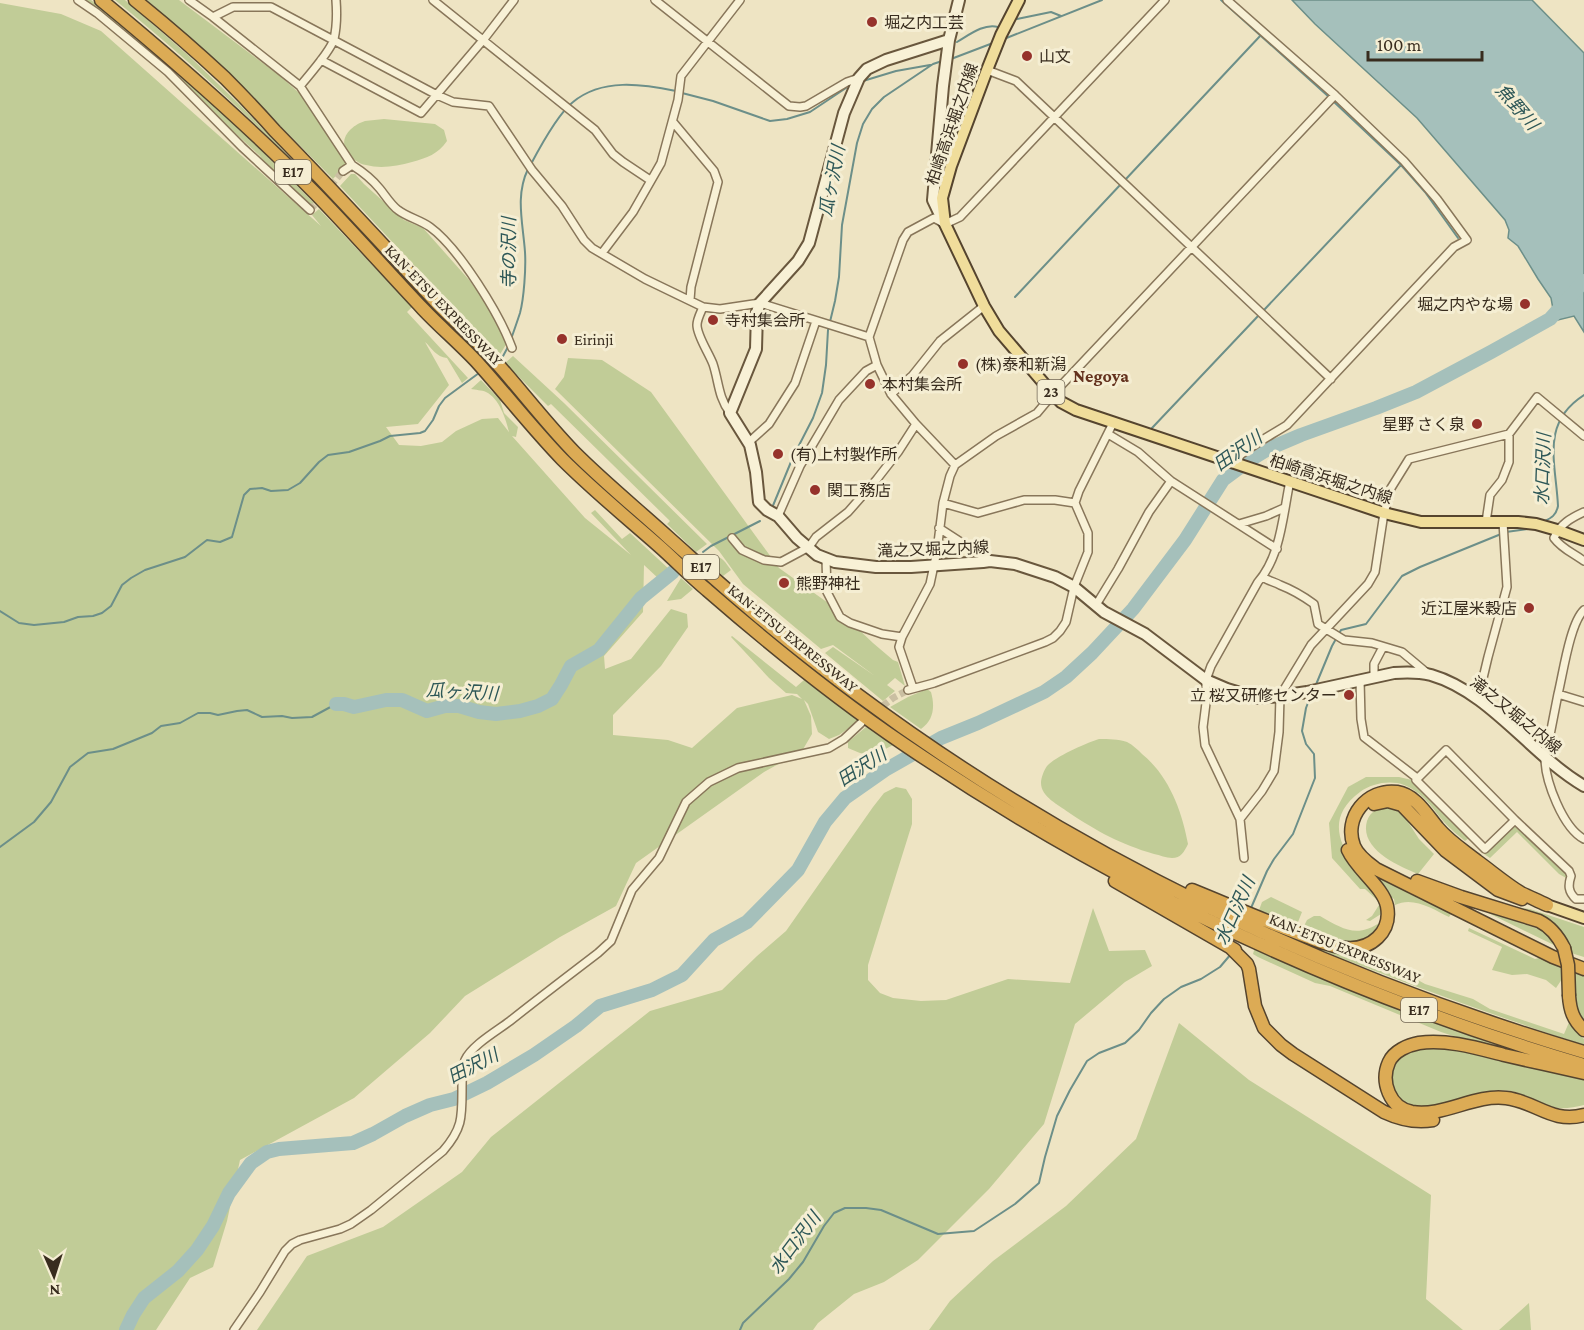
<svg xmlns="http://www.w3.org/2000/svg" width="1584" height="1330" font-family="'Crimson Pro','Noto Sans JP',serif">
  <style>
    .green { fill: #c1cc97 }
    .water { fill: #a5c0bb; stroke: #6c8f89; stroke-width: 1.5 }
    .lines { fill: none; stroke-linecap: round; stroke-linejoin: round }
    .stream { stroke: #6c8f89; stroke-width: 2 }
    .river { stroke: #a5c0bb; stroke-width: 14 }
    .street-tunnel { stroke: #cabfa2; stroke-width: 7; stroke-dasharray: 7 3.5; stroke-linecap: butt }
    .street-casing { stroke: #88765a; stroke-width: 10 }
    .secondary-casing { stroke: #69573d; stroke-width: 14 }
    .primary-casing { stroke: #55442e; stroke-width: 14 }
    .highway-casing { stroke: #55442e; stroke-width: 15 }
    .street { stroke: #f8f1d6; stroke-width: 7 }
    .secondary { stroke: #f8f1d6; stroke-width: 10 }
    .primary { stroke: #f0dd9b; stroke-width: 10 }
    .highway { stroke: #dcab55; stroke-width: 12 }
    .highway-bridge-casing { stroke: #55442e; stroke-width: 15; stroke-linecap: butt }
    .highway-bridge { stroke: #dcab55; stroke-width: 12 }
    .poi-dot { fill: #96322b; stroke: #f5eed3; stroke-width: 2 }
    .labels { text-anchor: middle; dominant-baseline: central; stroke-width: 6; stroke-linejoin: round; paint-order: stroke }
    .shield { fill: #f5eed3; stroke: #716654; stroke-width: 1.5 }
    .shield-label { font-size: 15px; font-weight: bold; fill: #382c1e }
    .poi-label { font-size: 16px; fill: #382c1e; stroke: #f5eed3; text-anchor: start }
    .street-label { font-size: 16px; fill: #382c1e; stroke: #f5eed3 }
    .water-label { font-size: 18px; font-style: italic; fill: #2d5757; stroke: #f5eed3 }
    .neighbourhood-label { font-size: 18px; font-weight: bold; fill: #64321e; stroke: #f5eed3 }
  </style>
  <rect width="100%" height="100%" fill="#eee4c3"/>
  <path class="green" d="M 80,0 L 91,0 C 171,61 243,131 314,203 L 309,207 L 268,169 L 260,156 L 168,72 Z
    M 115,0 L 125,0 L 189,56 L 239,104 L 321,190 C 256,123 188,59 115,0 Z
    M 147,0 L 179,0 L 280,76 L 298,92 L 304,99 L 347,163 L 333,179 C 273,118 212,57 147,0 Z
    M 0,3 L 61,14 L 101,31 L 321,226 L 312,215 L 319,209 L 412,307 L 407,312 L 468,378 L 462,383 L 447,358 C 436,357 432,348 425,342 L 449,385 L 418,424 L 386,427 L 399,445 L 421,446 L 442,442 L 456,431 L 482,419 L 498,418 L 509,432 C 506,419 499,398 486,392 C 482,390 475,390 471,389 L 481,380 L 500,400 L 504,413 L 518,427 L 516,437 L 512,436 L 585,518 L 631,555 L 591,513 L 595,510 L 622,539 L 630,533 L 670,570 L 659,579 L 644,565 L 643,612 L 604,656 L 605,669 L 631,659 L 671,609 L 687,614 L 688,627 L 661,666 L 613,715 L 613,735 L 668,740 L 692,748 L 737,708 L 792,695 L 802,699 L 797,694 L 786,693 L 769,678 L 731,637 L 732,636 L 796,687 L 804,680 L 859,721 L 839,735 L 829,739 L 818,732 L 808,704 L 804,700 L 811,716 L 812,734 L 802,751 L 764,772 L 636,863 L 616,906 L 560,937 L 465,996 L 430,1033 L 354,1098 L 240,1160 L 227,1221 L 213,1267 L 190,1278 L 156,1330 L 0,1330 Z
    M 384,119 L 435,124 L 444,130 L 447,141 C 438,154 427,158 412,162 C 397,166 381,169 366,165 C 359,164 351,158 347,152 C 338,138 352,125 365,121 C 371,120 378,120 384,119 Z
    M 351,174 L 355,174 L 364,184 L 404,220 L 423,228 L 470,281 L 491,310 L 507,343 L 499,356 L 340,186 Z
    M 513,356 L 564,403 L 707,544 L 696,552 L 667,524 L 670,521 L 551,404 L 548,406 L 505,363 Z
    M 568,358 L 602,360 L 651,392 L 779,568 L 838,610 L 873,643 L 893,660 L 898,662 L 905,686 L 895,678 L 887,685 L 895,691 L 883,701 L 825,653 L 833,647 L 875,676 L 833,645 L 821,649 L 743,584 L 719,551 L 555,389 L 564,377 Z
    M 711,556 C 722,555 725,562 731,570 L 723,576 L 705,560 Z
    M 681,578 L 693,589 L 681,599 L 667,601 Z
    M 927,689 L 931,692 C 935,706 934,720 921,729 L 890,707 L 908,697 Z
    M 866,727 L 893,745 C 872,756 870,758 848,748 L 848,742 Z
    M 1099,739 C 1109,739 1118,739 1127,742 C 1133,745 1138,750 1142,754 C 1169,776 1182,811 1188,844 C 1184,852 1181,858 1172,858 C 1166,858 1160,855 1154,854 C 1120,844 1098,832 1068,812 C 1059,805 1041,797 1041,783 C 1041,778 1044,770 1047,766 C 1056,756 1087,743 1099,739 Z
    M 1366,777 L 1399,777 L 1412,780 L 1469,838 L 1465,841 C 1458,835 1450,829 1444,822 C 1432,808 1424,793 1404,785 C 1391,780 1372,783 1360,792 C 1314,826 1354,864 1378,897 L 1381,904 L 1381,914 L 1370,921 L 1366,920 L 1372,916 L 1379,905 L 1377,900 L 1365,889 L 1360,889 L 1332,858 L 1329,823 L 1348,787 Z
    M 896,787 L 906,789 L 912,799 L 912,824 L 868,965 L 868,980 L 880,993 L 893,998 L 921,1001 L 946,1000 L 1008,979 L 1070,983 L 1093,908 L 1109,951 L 1145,950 L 1152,966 L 1125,982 L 1075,1024 L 1044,1124 L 989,1189 L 918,1260 L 884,1282 L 854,1294 L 818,1323 L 813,1330 L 257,1330 L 307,1256 L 383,1227 L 462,1172 L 491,1137 L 650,1011 L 722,990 L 757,956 L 786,931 L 873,807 L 884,793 Z
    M 1389,807 L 1401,811 L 1419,839 L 1434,854 L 1418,874 C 1398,866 1359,849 1367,821 C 1371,810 1379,808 1389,807 Z
    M 1514,824 L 1568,875 L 1568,879 L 1559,874 L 1517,832 L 1490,858 L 1484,854 Z
    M 1368,869 L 1410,894 L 1451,914 L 1449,917 C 1433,909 1413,896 1395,905 L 1394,899 L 1389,896 Z
    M 1271,897 L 1302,912 L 1296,927 L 1258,913 L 1262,902 Z
    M 1476,907 L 1541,930 L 1547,934 L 1556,946 Z
    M 1522,908 L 1530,909 L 1584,927 L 1584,957 L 1571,953 C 1562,923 1544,921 1518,910 Z
    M 1314,916 L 1320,916 C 1343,929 1357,939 1382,921 C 1380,925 1378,931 1375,934 C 1357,953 1322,936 1302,930 L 1307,920 Z
    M 1469,928 L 1535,959 L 1539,958 L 1561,967 L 1562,979 L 1556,988 L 1546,980 L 1527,974 L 1512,975 L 1492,970 L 1502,947 L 1468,931 Z
    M 1314,944 L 1409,975 L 1425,984 L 1473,999 L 1490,1009 L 1564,1034 L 1570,1020 L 1574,1029 L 1584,1039 L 1584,1045 C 1492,1015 1402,982 1313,947 Z
    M 1255,947 L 1380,1002 L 1520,1054 L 1469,1041 L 1441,1032 L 1330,986 L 1315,983 L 1258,957 L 1253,954 Z
    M 1574,969 L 1584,972 L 1584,1023 L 1574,1004 Z
    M 1179,1023 L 1249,1080 L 1431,1195 L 1426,1299 L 1463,1330 L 929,1330 L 950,1301 L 993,1261 L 1066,1206 L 1136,1139 Z
    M 1429,1049 C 1482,1049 1534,1066 1584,1079 L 1584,1105 C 1575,1107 1566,1109 1557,1108 C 1537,1104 1520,1089 1500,1090 C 1473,1091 1438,1111 1414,1105 C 1388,1100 1383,1066 1407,1053 C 1414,1050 1422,1049 1429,1049 Z
    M 1529,1303 L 1531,1330 L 1499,1330 Z"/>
  <path class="water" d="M 1292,0 L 1532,0 L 1584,53 L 1584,332 L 1574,316 L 1554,321 L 1550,314 L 1553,309 L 1551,298 L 1538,279 L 1518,246 L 1508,238 L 1509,230 L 1505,220 L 1417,118 L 1315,24 Z"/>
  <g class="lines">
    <path class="stream" d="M 1221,0 L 1329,97
      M 1017,19 L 1051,12 L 1061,16
      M 1004,39 L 1102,0
      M 957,42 C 969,35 984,23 998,27
      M 951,59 L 993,43
      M 863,81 L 896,71 L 930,65
      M 682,93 L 713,101 L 770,121 L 787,119 L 810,112 L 846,88
      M 1333,101 L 1401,165 L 1425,192 L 1458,238
      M 531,164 C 540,147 559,113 573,102 C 602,78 642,84 676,91
      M 1125,180 L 1261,35
      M 1015,297 L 1121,184
      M 1264,310 L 1401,165
      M 511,339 C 514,331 517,322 520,313 C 524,298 526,268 525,252 C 523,223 515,196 528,169
      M 499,360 L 502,358 L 509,345
      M 1152,428 L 1259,315
      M 772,508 L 793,457 L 813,418 L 822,393 L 826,365 L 828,330 L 835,301 L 839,277 L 842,225 L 857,143 L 863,124 L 872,109 L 884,97 L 933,64 L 942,61
      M 1543,522 C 1551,518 1556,516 1558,506 C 1556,463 1540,423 1584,395
      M 703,552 L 711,546 L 760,521
      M 0,611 L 19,623 L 34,625 L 64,622 L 78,617 L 93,616 L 102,613 L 111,606 L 122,585 L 131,578 L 145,570 L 185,557 L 207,540 L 220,542 L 232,537 L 244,495 L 250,489 L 262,488 L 271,491 L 288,490 L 300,483 L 319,462 L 328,455 L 349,452 L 380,441 L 390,436 L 420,433 L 425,431 L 433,420 L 439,406 L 445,398 L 479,373
      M 1315,687 L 1332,646 L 1341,630 L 1366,624 L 1402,576 L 1420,567 L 1506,532 L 1528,529 L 1532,527
      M 0,847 L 34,822 L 51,802 L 70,767 L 88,753 L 113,749 L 152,733 L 161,726 L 180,723 L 198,713 L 210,713 L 218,715 L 237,711 L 247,710 L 262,717 L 282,716 L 292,718 L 312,717 L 336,704
      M 1251,908 L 1267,871 L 1274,859 L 1293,834 L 1315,778 L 1314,754 L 1306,744 L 1302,731 L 1306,708 L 1311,695
      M 740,1330 L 743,1323 L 789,1279 L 803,1262 L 824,1226 L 834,1213 L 845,1208 L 866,1208 L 881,1210 L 938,1234 L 974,1231 L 1015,1204 L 1039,1183 L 1045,1157 L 1057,1116 L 1070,1090 L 1087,1061 L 1099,1053 L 1125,1043 L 1139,1030 L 1151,1013 L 1164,999 L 1181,987 L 1201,979 L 1220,967 L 1231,954"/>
    <path class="river" d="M 336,704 L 344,704 L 354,707 L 386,700 L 402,700 L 427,711 L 445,706 L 459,706 L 479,712 L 496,714 L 520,711 L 538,706 L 552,699 L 561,685 L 571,666 L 599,650 L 641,598 L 673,572
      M 126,1330 L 133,1315 L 144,1298 L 178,1271 L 197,1250 L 213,1226 L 229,1193 L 251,1163 L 267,1152 L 279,1149 L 353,1143 L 373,1134 L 405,1116 L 430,1105 L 454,1099 L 487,1083 L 534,1055 L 576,1026 L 600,1006 L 652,990 L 682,975 L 714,940 L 747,922 L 798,870 L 825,822 L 845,798 L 885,770 L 941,738 L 978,723 L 1044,692 L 1066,677 L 1092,653 L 1133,609 L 1185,540 L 1223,480 L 1250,460 L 1268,449 L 1301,435 L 1376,408 L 1416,392 L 1491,352 L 1550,319 L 1584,281"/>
    <path class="street-tunnel" d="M 310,210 L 343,171
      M 866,719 L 893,698 L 908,690"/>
    <g class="street-casing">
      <path id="street" d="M 78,0 L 97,13 L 168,72 L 242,147 L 310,210
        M 189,0 L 213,17 L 233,7 L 271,7 L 437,95 L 453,102 L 489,106 L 532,170 L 562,206 L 584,240 L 592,248 L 645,279 L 703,307 L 720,309 L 760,303 L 869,337
        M 433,0 L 595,130 L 613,154 L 623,162 L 650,180
        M 655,0 L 789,106 L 800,107 L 806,106 L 847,82 L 859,78
        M 1227,0 L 1335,95 L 1404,161 L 1437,199 L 1467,240 L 1454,247 L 1287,425 C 1268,437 1248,447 1232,462
        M 213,17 L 300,86 C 309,75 330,52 334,39 C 337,26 337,13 336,0
        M 321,60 L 421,113 L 484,39 L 514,0
        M 987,70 L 1016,81 L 1331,379
        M 300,86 L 352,165 C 363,172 372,179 380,189 C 385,195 391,205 398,210 C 407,217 420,220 430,227 C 459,248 500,315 512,348
        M 673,122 L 714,171 L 718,182 L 691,287 L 690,300
        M 343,171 L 352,165
        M 602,253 L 633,212 L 661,163 L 678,100 L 681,76 L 740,0
        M 703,307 C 701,312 697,319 697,325 C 697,336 709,353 713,364 C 719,382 718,397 730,413
        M 891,394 L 912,376 L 940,341 L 984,306
        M 1108,434 L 1138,452 L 1171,481 L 1277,549
        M 749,442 L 769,424 L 795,383 L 816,321
        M 955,465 L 916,424 L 891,394 L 877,365 L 869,337 L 903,240 L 908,232 L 934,218 L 945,224 L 960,217 L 1165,0
        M 943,503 L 978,513 L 1024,500 L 1055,500 L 1075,503
        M 1584,512 C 1571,518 1560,524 1554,538 C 1562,549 1573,553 1584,561
        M 778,516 L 800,466 L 839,400 L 866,371 L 877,365
        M 1486,522 L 1490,495 L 1502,480 L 1509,462 L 1509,434
        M 1239,524 L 1266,516 L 1284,508
        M 939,528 L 990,561
        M 732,538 L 742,550 L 764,560 L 781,562 L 809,547 L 816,537 L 848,512 L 877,479 L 898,452 L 916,424
        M 826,559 L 827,592 L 840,617 L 850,623 L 882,634 L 902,637
        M 1263,577 C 1268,581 1275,582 1280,585 C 1293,590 1303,596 1314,604 L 1318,624 L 1344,640 L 1372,643 L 1402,652 L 1427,673
        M 1096,605 L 1118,569 L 1149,512 L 1171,481
        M 1584,610 C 1570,623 1563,674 1558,694 L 1584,702
        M 1374,677 L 1374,664 L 1383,647
        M 1360,680 L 1361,719 L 1364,737 L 1417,778
        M 913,688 L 899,647 L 902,637 L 930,584 L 937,551 L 943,503 L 950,476 L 955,465 L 996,436 L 1037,413 L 1053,394 L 1335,95
        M 908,690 L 934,683 L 1045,642 L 1053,638 L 1060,631 L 1066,622 L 1074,587 L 1088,552 L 1088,533 L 1075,503 L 1079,491 L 1113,423
        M 1558,694 C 1555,709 1552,725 1549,740 C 1548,746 1545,752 1545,758 C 1545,781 1563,828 1584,839
        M 1483,704 L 1483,678 L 1488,657 L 1507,587 L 1503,522
        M 1240,819 L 1262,791 L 1274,771 L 1279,732 L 1280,696 L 1311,645 L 1368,584 L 1375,572 L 1384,513 L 1391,488 L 1409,459 L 1509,434 L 1537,397 L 1584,436
        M 1515,820 L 1485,849 L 1416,780 L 1446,750 L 1515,820 L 1569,871 L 1571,876 C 1568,885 1568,892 1576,899 L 1584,899
        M 1244,858 L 1240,819 L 1205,745 L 1203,727 L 1206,703 L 1206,680 L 1211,666 L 1258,582 C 1281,556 1283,514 1290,481
        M 234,1330 L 260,1292 L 285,1251 L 292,1244 L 300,1240 L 340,1229 L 351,1224 L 371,1210 L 443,1151 C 463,1128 462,1117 462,1087 C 462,1079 462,1068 465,1060 C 472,1045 497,1031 510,1021 C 539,998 568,976 598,953 L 611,941 L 632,890 L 659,858 L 686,802 L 709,782 L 738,768 L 829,748 L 844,739 L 861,723"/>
    </g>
    <g class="secondary-casing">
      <path id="secondary" d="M 949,40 L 886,60 L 867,69 L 859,78 L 844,113 L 809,243 L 798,261 L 760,303 L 757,312 L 756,349 L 730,413 L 750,445 L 756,472 L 759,502 L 767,510 L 778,516 L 797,538 L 817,555 L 835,562 L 876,567 L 911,567 L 983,562 L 990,561 L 1015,564 L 1055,577 L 1074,587 L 1104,612 L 1145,634 L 1206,680 L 1227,689 L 1257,698 L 1280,696 L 1307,692 L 1394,673 C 1406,672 1419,672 1431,675 C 1490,692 1531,755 1584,786
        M 943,221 L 933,200 L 943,86 L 949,40 L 959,0"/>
    </g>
    <g class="primary-casing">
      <path id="primary" d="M 1019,0 L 1001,35 L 987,70 L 951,166 L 942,198 L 945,224 L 984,306 L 999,331 L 1053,394 L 1061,402 L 1076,410 L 1384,513 L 1421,522 L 1518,522 L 1536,524 L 1557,530 L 1584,540
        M 1547,905 L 1584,918"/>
    </g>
    <g class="highway-casing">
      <path id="highway" d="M 101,0 C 175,61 248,125 315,193 C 352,231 387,271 423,309 C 440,327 459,343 476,361 C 505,393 532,428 562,459 C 593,490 626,517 659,546 C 675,560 690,576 707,590 C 769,644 837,699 905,745 C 1113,886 1343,994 1584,1065
        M 135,0 C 166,25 196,51 225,78 C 242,95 259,113 275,131 C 331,188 384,246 438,304 C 453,319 469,333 484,349 C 515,382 542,419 574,452 C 604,482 637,509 669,538 C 696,562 723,587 751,610 C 786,640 822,668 858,695 C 1075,857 1325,975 1584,1052
        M 1374,804 L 1388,801 L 1402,805 L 1446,851 L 1498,890 L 1522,899
        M 1115,881 L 1235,950
        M 1417,881 L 1461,897 L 1539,921 C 1551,927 1558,936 1564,948
        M 1192,890 C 1229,905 1265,921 1303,935 C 1317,940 1331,947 1346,948 C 1371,950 1392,932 1387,906 C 1383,887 1357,870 1348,850
        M 1547,905 C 1538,901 1530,897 1521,893 C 1506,884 1491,871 1477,861 C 1463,850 1449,841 1438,828 C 1427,815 1416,795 1397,792 C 1367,788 1343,818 1354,846 C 1358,856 1368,863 1376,869 L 1553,957 L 1584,969
        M 1230,947 L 1247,964 L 1249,969 L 1255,1006 L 1264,1028 L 1281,1045 L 1293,1054 L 1384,1112 C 1399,1119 1416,1123 1433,1120
        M 1569,996 C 1570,1010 1573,1020 1584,1030
        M 1584,1073 C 1557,1067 1531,1061 1504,1055 C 1477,1048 1447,1039 1419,1043 C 1408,1045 1394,1051 1389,1062 C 1380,1082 1390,1108 1412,1112 C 1444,1117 1474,1094 1506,1098 C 1535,1101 1552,1124 1584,1115"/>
    </g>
    <use href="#street" class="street"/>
    <use href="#secondary" class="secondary"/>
    <use href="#primary" class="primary"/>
    <use href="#highway" class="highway"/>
    <g class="highway-bridge-casing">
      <path id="highway-bridge" d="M 1564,948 L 1568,965 L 1569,996"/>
    </g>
    <use href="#highway-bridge" class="highway-bridge"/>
  </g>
  <g class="poi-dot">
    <circle cx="872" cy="22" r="6"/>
    <circle cx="1027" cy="56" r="6"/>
    <circle cx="1525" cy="304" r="6"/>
    <circle cx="713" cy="320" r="6"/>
    <circle cx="562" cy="339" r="6"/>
    <circle cx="963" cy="364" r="6"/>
    <circle cx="870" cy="384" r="6"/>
    <circle cx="1477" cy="424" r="6"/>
    <circle cx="778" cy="454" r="6"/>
    <circle cx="815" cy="490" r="6"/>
    <circle cx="784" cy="583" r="6"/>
    <circle cx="1529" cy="608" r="6"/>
    <circle cx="1349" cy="695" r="6"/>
  </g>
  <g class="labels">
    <g class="shield">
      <rect x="275" y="160" width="36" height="24" rx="4.5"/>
      <rect x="1037.5" y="380" width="27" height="24" rx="4.5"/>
      <rect x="683" y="555" width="36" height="24" rx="4.5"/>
      <rect x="1401" y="998" width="36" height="24" rx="4.5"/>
    </g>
    <g class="shield-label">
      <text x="293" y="172">E17</text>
      <text x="1051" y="392">23</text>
      <text x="701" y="567">E17</text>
      <text x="1419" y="1010">E17</text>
    </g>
    <g class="poi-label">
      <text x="884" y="22">堀之内工芸</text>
      <text x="1039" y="56">山文</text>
      <text x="1513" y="304" text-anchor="end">堀之内やな場</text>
      <text x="725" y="320">寺村集会所</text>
      <text x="574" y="339">Eirinji</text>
      <text x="975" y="364">(株)泰和新潟</text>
      <text x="882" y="384">本村集会所</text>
      <text x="1465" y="424" text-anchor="end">星野 さく泉</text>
      <text x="790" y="454">(有)上村製作所</text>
      <text x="827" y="490">関工務店</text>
      <text x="796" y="583">熊野神社</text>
      <text x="1517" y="608" text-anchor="end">近江屋米穀店</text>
      <text x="1337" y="695" text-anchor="end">立 桜又研修センター</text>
    </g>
    <g class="street-label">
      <text transform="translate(952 124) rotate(-71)">柏崎高浜堀之内線</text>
      <text transform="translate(444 305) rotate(46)">KAN-ETSU EXPRESSWAY</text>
      <text transform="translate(1331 479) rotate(18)">柏崎高浜堀之内線</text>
      <text transform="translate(933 549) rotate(-2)">滝之又堀之内線</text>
      <text transform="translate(793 638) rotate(39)">KAN-ETSU EXPRESSWAY</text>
      <text transform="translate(1516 715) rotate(39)">滝之又堀之内線</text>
      <text transform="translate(1345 948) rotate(22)">KAN-ETSU EXPRESSWAY</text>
    </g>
    <g class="water-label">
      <text transform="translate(1517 107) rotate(49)">魚野川</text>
      <text transform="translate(832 181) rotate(-79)">瓜ヶ沢川</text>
      <text transform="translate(509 253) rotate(-90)">寺の沢川</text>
      <text transform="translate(1238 451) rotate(-35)">田沢川</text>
      <text transform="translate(1543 469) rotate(-88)">水口沢川</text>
      <text transform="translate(462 692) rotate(3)">瓜ヶ沢川</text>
      <text transform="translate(862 767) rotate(-33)">田沢川</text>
      <text transform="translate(1235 911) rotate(-66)">水口沢川</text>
      <text transform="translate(473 1066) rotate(-27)">田沢川</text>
      <text transform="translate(795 1243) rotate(-53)">水口沢川</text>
    </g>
    <g class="neighbourhood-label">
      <text x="1101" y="376">Negoya</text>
    </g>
  </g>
  <g transform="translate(54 1276) rotate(177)" stroke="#f5eed3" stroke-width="4.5" paint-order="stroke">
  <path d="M0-4.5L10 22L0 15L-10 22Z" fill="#382c1e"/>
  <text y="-9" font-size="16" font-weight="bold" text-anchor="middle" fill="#382c1e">N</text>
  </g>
  <path d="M1368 51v9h114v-9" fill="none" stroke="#382c1e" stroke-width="3"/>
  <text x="1377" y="51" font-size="18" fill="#382c1e" stroke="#f5eed3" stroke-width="4.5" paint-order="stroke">100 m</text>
</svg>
